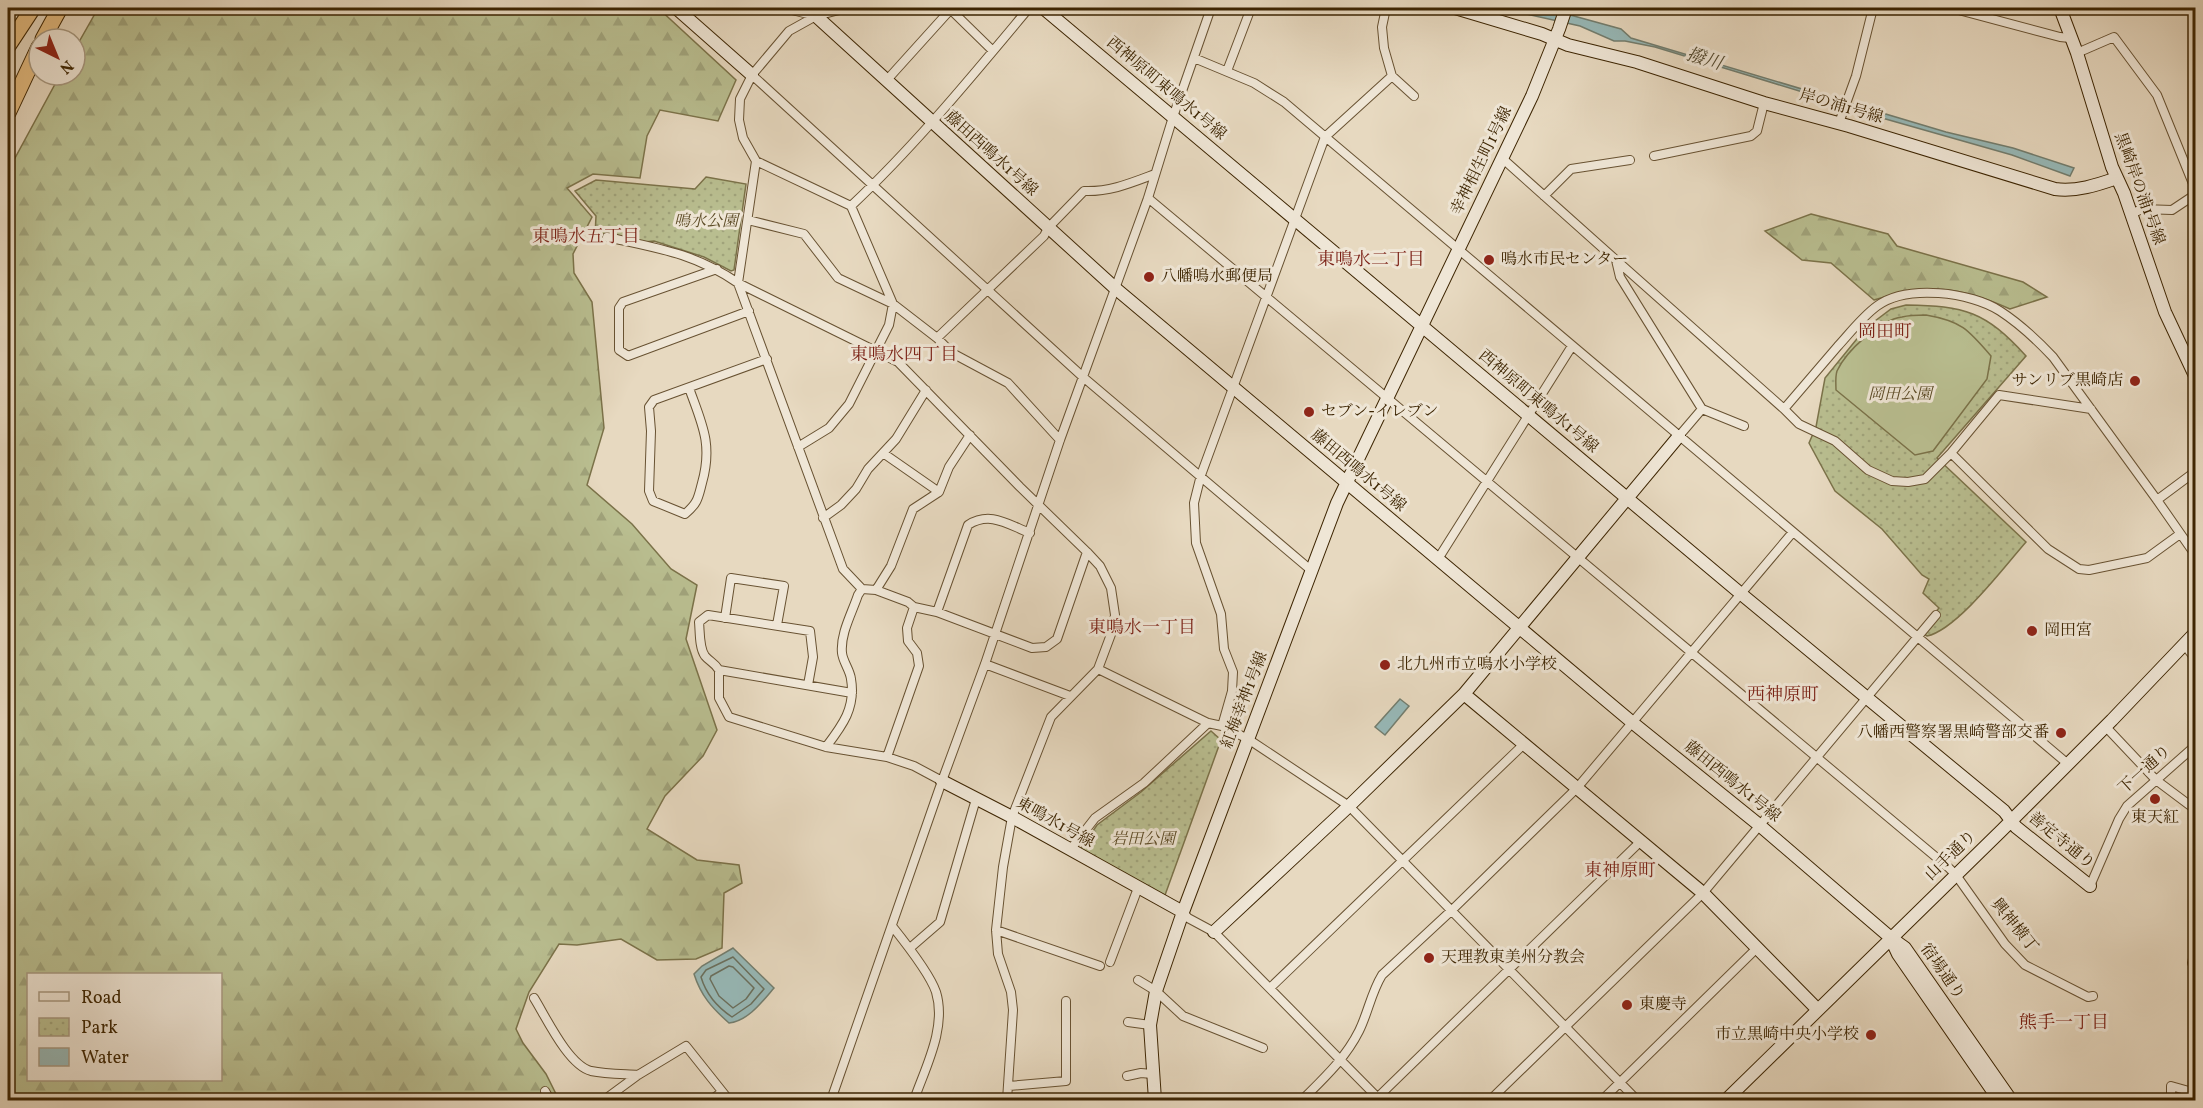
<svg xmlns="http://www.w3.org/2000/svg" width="2203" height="1108" font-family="Vollkorn,'Noto Serif JP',serif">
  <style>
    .forest { fill: url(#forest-firs); stroke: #7b7249; stroke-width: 1.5; fill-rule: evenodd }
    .park { fill: url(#park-dots); stroke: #7b7249; stroke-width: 1.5 }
    .pitch { fill: #b9be90; stroke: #7b7249; stroke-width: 1.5 }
    .water { fill: #97b9b8; stroke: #737e6f; stroke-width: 1.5 }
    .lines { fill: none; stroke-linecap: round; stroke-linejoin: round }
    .shore { stroke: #6a6f5d; stroke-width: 1.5 }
    .street-casing { stroke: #685232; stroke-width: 10 }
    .secondary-casing { stroke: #3d2502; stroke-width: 14 }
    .highway-casing { stroke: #3d2502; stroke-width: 17 }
    .street { stroke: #efe6d6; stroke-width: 8 }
    .secondary { stroke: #efe6d6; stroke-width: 12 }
    .highway { stroke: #e4bc80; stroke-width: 15 }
    .poi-dot { fill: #8f2418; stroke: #efe6d6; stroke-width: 2 }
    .labels { text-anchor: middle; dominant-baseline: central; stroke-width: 6; stroke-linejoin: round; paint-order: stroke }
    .street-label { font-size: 16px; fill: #3d2502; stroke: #efe6d6 }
    .park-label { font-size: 16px; font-style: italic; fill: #5c4b26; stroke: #efe6d6 }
    .poi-label { font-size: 16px; fill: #3d2502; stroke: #efe6d6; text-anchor: start }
    .water-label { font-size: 18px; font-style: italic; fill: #544a30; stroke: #efe6d6 }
    .neighbourhood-label { font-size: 18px; fill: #7a1f14; stroke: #efe6d6 }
  </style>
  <defs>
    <pattern id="forest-firs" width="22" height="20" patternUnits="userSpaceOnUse" patternTransform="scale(1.5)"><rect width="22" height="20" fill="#b9be90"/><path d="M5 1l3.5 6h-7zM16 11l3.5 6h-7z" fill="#a0a37b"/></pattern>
    <pattern id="park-dots" width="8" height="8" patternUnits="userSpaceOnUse" patternTransform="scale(1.5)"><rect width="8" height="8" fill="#b9be90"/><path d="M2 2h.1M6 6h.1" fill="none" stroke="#a0a37b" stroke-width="1.8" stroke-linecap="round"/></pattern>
  </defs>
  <rect width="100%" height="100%" fill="#e7d9c0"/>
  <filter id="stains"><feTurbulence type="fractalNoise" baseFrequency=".00333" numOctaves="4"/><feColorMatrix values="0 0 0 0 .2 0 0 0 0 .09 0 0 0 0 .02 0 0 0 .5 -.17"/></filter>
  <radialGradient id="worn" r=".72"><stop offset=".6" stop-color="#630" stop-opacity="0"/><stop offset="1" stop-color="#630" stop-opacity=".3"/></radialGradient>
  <path class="forest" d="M 102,8 L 658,8 L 736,80 L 718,121 L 660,110 L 647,136 L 640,178 L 593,174 L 567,188 L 592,217 L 573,254 L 574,273 L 592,302 L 604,428 L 587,485 L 632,524 L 671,569 L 697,585 L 686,639 L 717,730 L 703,756 L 665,796 L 647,829 L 697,860 L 739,865 L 742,883 L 724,893 L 722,948 L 696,959 L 657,960 L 621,939 L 577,945 L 559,944 L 529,992 L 516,1029 L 523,1043 L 546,1074 L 559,1100 L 8,1100 L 8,171 L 60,75 L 75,75 L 75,49 L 96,12 ZM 28,974 L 220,974 L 220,1080 L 28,1080 Z
    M 1811,214 L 1888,234 L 1897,246 L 2023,282 L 2047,297 L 2010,309 C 1959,286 1928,283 1874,300 L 1831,263 L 1802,260 L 1765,231 Z"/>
  <path class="park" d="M 706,177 L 746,184 L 734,270 L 731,271 L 704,257 L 654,241 L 644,242 L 608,233 L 595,236 L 596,216 L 575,191 L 596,180 L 695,189 Z
    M 1906,305 C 1965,306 1985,311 2026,356 L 1937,458 L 2026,542 C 2005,566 1957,630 1927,636 L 1919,631 L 1939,608 L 1923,593 L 1929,579 L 1922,575 L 1882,529 L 1835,491 L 1809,443 L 1816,427 L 1825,378 L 1856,340 L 1875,321 L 1891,309 Z
    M 1211,731 L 1221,740 L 1164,898 L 1080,850 L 1097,825 L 1141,792 Z"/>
  <path class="pitch" d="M 1926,315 C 1961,321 1968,329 1991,356 L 1987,379 L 1933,451 L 1915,455 L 1836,390 C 1836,385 1835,377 1837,371 C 1846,351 1880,320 1902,317 C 1910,315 1918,315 1926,315 Z"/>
  <path class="water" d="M 1500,8 L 1545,8 L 1621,29 L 1631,38 L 1946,132 L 2013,148 L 2074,168 L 2070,176 L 2012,155 L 1861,112 L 1832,101 L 1747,75 L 1655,47 L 1625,41 L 1614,41 L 1580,26 Z
    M 1400,699 L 1409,706 L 1385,735 L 1375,727 Z
    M 733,948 L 774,988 C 762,1002 748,1021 729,1023 C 712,1008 701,996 694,974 L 702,966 Z"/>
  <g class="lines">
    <path class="shore" d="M 733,957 L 764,989 L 751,1004 L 732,1017 C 717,1007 706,994 701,977 L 706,970 Z
      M 729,966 L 733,967 L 754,988 L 746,999 L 733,1008 L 719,996 L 710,979 L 711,976 Z"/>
    <g class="street-casing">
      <path id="street" d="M 784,8 L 816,16 L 847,8
        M 808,8 L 816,16 L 789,31 L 752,75 L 740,99 L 739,120 L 743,138 L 756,161 L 738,283 L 843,569 L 862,589 L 858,595 C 852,613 840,634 842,653 C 843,662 850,670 851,679 C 856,708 842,726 826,747
        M 949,8 L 993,51
        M 1386,8 L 1382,27 L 1384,48 L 1392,76 L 1414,96
        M 1951,8 L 2060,37 L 2070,38
        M 2194,8 L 2196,11
        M 2077,53 L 2114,37 L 2157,95 L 2196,191
        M 1194,58 L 1254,83 L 1284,102 L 2068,764
        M 1227,71 L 1251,8
        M 752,75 L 1083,377 L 1312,571
        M 886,81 L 951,9
        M 1839,123 L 1856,76 L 1873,8
        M 1654,156 L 1751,136 L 1757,131 L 1764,103
        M 1503,159 L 1616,260 L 1620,277 L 1702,409 L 1679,436
        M 756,161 L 851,206
        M 1544,196 L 1571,169 L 1630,160
        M 1148,198 L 1949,868 L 1956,875 L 2005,944 L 2025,965 L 2088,997 L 2093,996
        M 2131,214 L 2142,209 L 2172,210 L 2196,194
        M 748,220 L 804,234 L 838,278 L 893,304 L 937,338 L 952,353 L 1008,383 L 1060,440
        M 607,237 C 657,248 694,253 738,283 L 898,362 L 1020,487 L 1087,552 L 1100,566 L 1111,588 L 1115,615 L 1113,629 L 1098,669 L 1051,717 L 1012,817 L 1003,867 L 996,930 L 998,954 L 1011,992 L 1013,1010 L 1007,1100
        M 1616,260 L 1784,409 C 1802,388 1820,367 1838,346 C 1850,333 1862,317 1877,306 C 1907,284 1971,292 2000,311 C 2020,324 2037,340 2053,357 L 2157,500 L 2196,556
        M 717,269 L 623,302 L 619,308 L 619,350 L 628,356 L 749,311
        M 937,338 L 1044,236 L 1048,228 L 1084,191 C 1110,192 1131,183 1155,174
        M 689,388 C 702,424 713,444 702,483 C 698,498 698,503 685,514 L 653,501 L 649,491 L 651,431 L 649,407 L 654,400 L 767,359
        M 1702,409 L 1744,426
        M 1784,409 L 1799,424 L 1835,441 L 1868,470 L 1892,481 L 1908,482 L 1925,479 L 1951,453 L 1999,395 L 2091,409
        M 798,447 L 829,428 L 849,404 L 889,325 L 893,304 L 851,206 C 915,146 973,75 1029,8
        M 883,453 L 939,492
        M 1951,453 L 2048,549 L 2079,569 L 2089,570 L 2147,558 L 2180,534
        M 2157,500 L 2196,471
        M 823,518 L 841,505 L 856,489 L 868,469 L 896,439 L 926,390
        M 1438,559 L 1572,346
        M 862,589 L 876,590 L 908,602 L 914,607 L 937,612 L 1032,648 L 1046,647 L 1057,639 L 1087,552
        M 876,590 L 891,566 L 913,509 L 939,492 L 949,467 L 970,435
        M 937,612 L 968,525 C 990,511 1007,524 1030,533
        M 725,618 L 731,578 L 784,586 L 777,625
        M 2184,644 L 2196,660
        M 985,664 L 1070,696
        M 1098,669 L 1208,723 L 1222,726 L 1248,739 L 1349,806 L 1637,1100
        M 719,670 C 714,662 710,662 705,656 C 699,648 700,631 699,622 L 708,615 L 810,631 L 813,657 L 808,685
        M 852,693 L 719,670 L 719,698 L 729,717 L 826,747 L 887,757 L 914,766 L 942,781
        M 1222,726 L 1232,691 L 1233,672 L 1224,649 L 1221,614 L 1196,543 L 1194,503 L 1201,475 L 1325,137 L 1392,76
        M 2105,726 L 2156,780 L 2196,810
        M 887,757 L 919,666 L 917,653 L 908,641 L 907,628 L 914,607
        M 1070,850 L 1095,818 L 1144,783 L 1208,723
        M 2090,886 L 2119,819 L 2127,806 L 2196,745
        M 1183,912 L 1188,918 L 1214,932 L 1380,1100
        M 892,926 C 904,941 930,974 936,992 C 947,1028 925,1068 914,1100
        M 996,930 L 1100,966
        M 910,948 L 940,922 L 976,799
        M 1110,962 L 1138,888
        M 2192,963 L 2196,946
        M 1138,980 L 1156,991 L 1183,1016 L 1263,1048
        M 1270,988 L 1524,744
        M 534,998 C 546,1017 568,1065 591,1071 C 606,1074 623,1074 638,1075
        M 1128,1022 L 1150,1025
        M 1127,1076 L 1141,1073 L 1152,1074
        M 1009,1086 L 1066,1081 L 1066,1001
        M 545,1091 L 550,1100
        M 1377,1098 L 1641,841
        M 604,1100 L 638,1075 L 686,1046 L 729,1100
        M 711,1100 L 722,1092
        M 831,1100 L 942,781 L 985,664 L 1060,440 L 1148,198 L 1173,117 L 1211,8
        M 1302,1100 C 1323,1079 1345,1059 1359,1031 C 1368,1013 1371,993 1382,975 L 1452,910 L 1577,788 L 1793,532
        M 1490,1100 L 1703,893 L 1936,615
        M 1602,1100 L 1757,948
        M 2171,1100 L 2171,1086 L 2196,1093"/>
    </g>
    <g class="secondary-casing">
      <path id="secondary" d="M 676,8 L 752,75
        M 1043,8 L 1740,593 L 2004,811 L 2016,827 L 2090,886
        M 1455,8 L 1542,34 L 1568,45 L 1637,62 L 1764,103 L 1849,126 L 2055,189 C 2076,192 2097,185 2117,178
        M 2060,8 L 2077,53 L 2112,167 L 2124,193 L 2165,312 L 2196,378
        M 816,16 L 1115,288 L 1633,723 L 1758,824 L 1891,938 L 1905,948 L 2011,1100
        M 1464,694 L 1703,893 L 1818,1010
        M 942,781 L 1012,817 L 1183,912
        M 1214,932 L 1349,806 L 1464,694 L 1679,436
        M 1891,939 L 1898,954 L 1999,1100
        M 1155,1100 L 1150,1025 L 1156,991 L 1183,912 L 1337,503 L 1532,96 L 1559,29 L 1566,8
        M 1726,1100 L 2002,830 L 2112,720 L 2196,632"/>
    </g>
    <g class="highway-casing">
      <path id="highway" d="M 43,39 L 60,8
        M 8,46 L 33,8
        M 8,113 L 39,47"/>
    </g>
    <use href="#street" class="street"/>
    <use href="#secondary" class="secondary"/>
    <use href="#highway" class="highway"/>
  </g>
  <g class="poi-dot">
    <circle cx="1489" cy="260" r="6"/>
    <circle cx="1149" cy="277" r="6"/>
    <circle cx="2135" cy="381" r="6"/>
    <circle cx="1309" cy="412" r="6"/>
    <circle cx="2032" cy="631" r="6"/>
    <circle cx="1385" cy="665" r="6"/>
    <circle cx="2061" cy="733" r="6"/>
    <circle cx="2155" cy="799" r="6"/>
    <circle cx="1429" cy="958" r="6"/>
    <circle cx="1627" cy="1005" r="6"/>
    <circle cx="1871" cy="1035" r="6"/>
  </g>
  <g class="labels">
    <g class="street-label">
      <text transform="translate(1166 89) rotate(40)">西神原町東鳴水1号線</text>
      <text transform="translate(1841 107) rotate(16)">岸の浦1号線</text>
      <text transform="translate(991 154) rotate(42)">藤田西鳴水1号線</text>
      <text transform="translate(1482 161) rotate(-64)">幸神相生町1号線</text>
      <text transform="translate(2139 189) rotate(70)">黒崎岸の浦1号線</text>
      <text transform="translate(1538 402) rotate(40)">西神原町東鳴水1号線</text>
      <text transform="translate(1358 471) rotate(40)">藤田西鳴水1号線</text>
      <text transform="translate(1245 700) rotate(-69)">紅梅幸神1号線</text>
      <text transform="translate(2145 770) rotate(-42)">下一通り</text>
      <text transform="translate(1732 782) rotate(39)">藤田西鳴水1号線</text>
      <text transform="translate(1055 823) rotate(29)">東鳴水1号線</text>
      <text transform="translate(2061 841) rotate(39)">善定寺通り</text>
      <text transform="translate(1951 856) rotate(-44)">山手通り</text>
      <text transform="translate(2014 926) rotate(51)">興神横丁</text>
      <text transform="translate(1942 972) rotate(55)">宿場通り</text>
    </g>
    <g class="park-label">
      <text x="706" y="222">鳴水公園</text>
      <text x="1900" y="395">岡田公園</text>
      <text x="1143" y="840">岩田公園</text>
    </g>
    <g class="poi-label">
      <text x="1501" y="260">鳴水市民センター</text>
      <text x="1161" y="277">八幡鳴水郵便局</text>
      <text x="2123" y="381" text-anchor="end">サンリブ黒崎店</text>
      <text x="1321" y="412">セブン-イレブン</text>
      <text x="2044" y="631">岡田宮</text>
      <text x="1397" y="665">北九州市立鳴水小学校</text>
      <text x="2049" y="733" text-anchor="end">八幡西警察署黒崎警部交番</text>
      <text x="2155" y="818" text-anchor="middle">東天紅</text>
      <text x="1441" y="958">天理教東美州分教会</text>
      <text x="1639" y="1005">東慶寺</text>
      <text x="1859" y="1035" text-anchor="end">市立黒崎中央小学校</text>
    </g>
    <g class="water-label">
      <text transform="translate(1704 60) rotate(17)">撥川</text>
    </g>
    <g class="neighbourhood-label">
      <text x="586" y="237">東鳴水五丁目</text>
      <text x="1371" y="260">東鳴水二丁目</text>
      <text x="1885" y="332">岡田町</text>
      <text x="904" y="355">東鳴水四丁目</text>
      <text x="1142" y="628">東鳴水一丁目</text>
      <text x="1783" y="695">西神原町</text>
      <text x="1620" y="871">東神原町</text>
      <text x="2064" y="1023">熊手一丁目</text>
    </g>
  </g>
  <rect width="2203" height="1108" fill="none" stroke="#e7d9c0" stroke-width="30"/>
  <rect x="9" y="9" width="2185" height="1090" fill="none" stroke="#3d2502" stroke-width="3"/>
  <rect x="15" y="15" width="2173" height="1078" fill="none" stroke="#3d2502" stroke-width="1.5"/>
  <rect x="27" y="973" width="195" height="108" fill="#efe6d6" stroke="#a89981" stroke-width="1.5"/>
  <rect x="39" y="992" width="30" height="9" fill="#efe6d6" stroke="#a89981" stroke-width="1.5"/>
  <text x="81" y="1003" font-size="18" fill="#3d2502">Road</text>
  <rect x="39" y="1018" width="30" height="18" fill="url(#park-dots)" stroke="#a89981" stroke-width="1.5"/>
  <text x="81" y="1033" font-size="18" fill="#3d2502">Park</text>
  <rect x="39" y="1048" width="30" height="18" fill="#97b9b8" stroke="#a89981" stroke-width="1.5"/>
  <text x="81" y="1063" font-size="18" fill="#3d2502">Water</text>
  <g transform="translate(57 57) rotate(137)"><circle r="28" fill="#efe6d6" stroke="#a89981" stroke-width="1.5"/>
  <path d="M0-4.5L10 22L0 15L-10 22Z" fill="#8f2418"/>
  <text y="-9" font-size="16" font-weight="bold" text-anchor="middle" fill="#3d2502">N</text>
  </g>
  <rect width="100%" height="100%" filter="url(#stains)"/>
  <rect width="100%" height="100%" fill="url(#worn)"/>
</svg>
